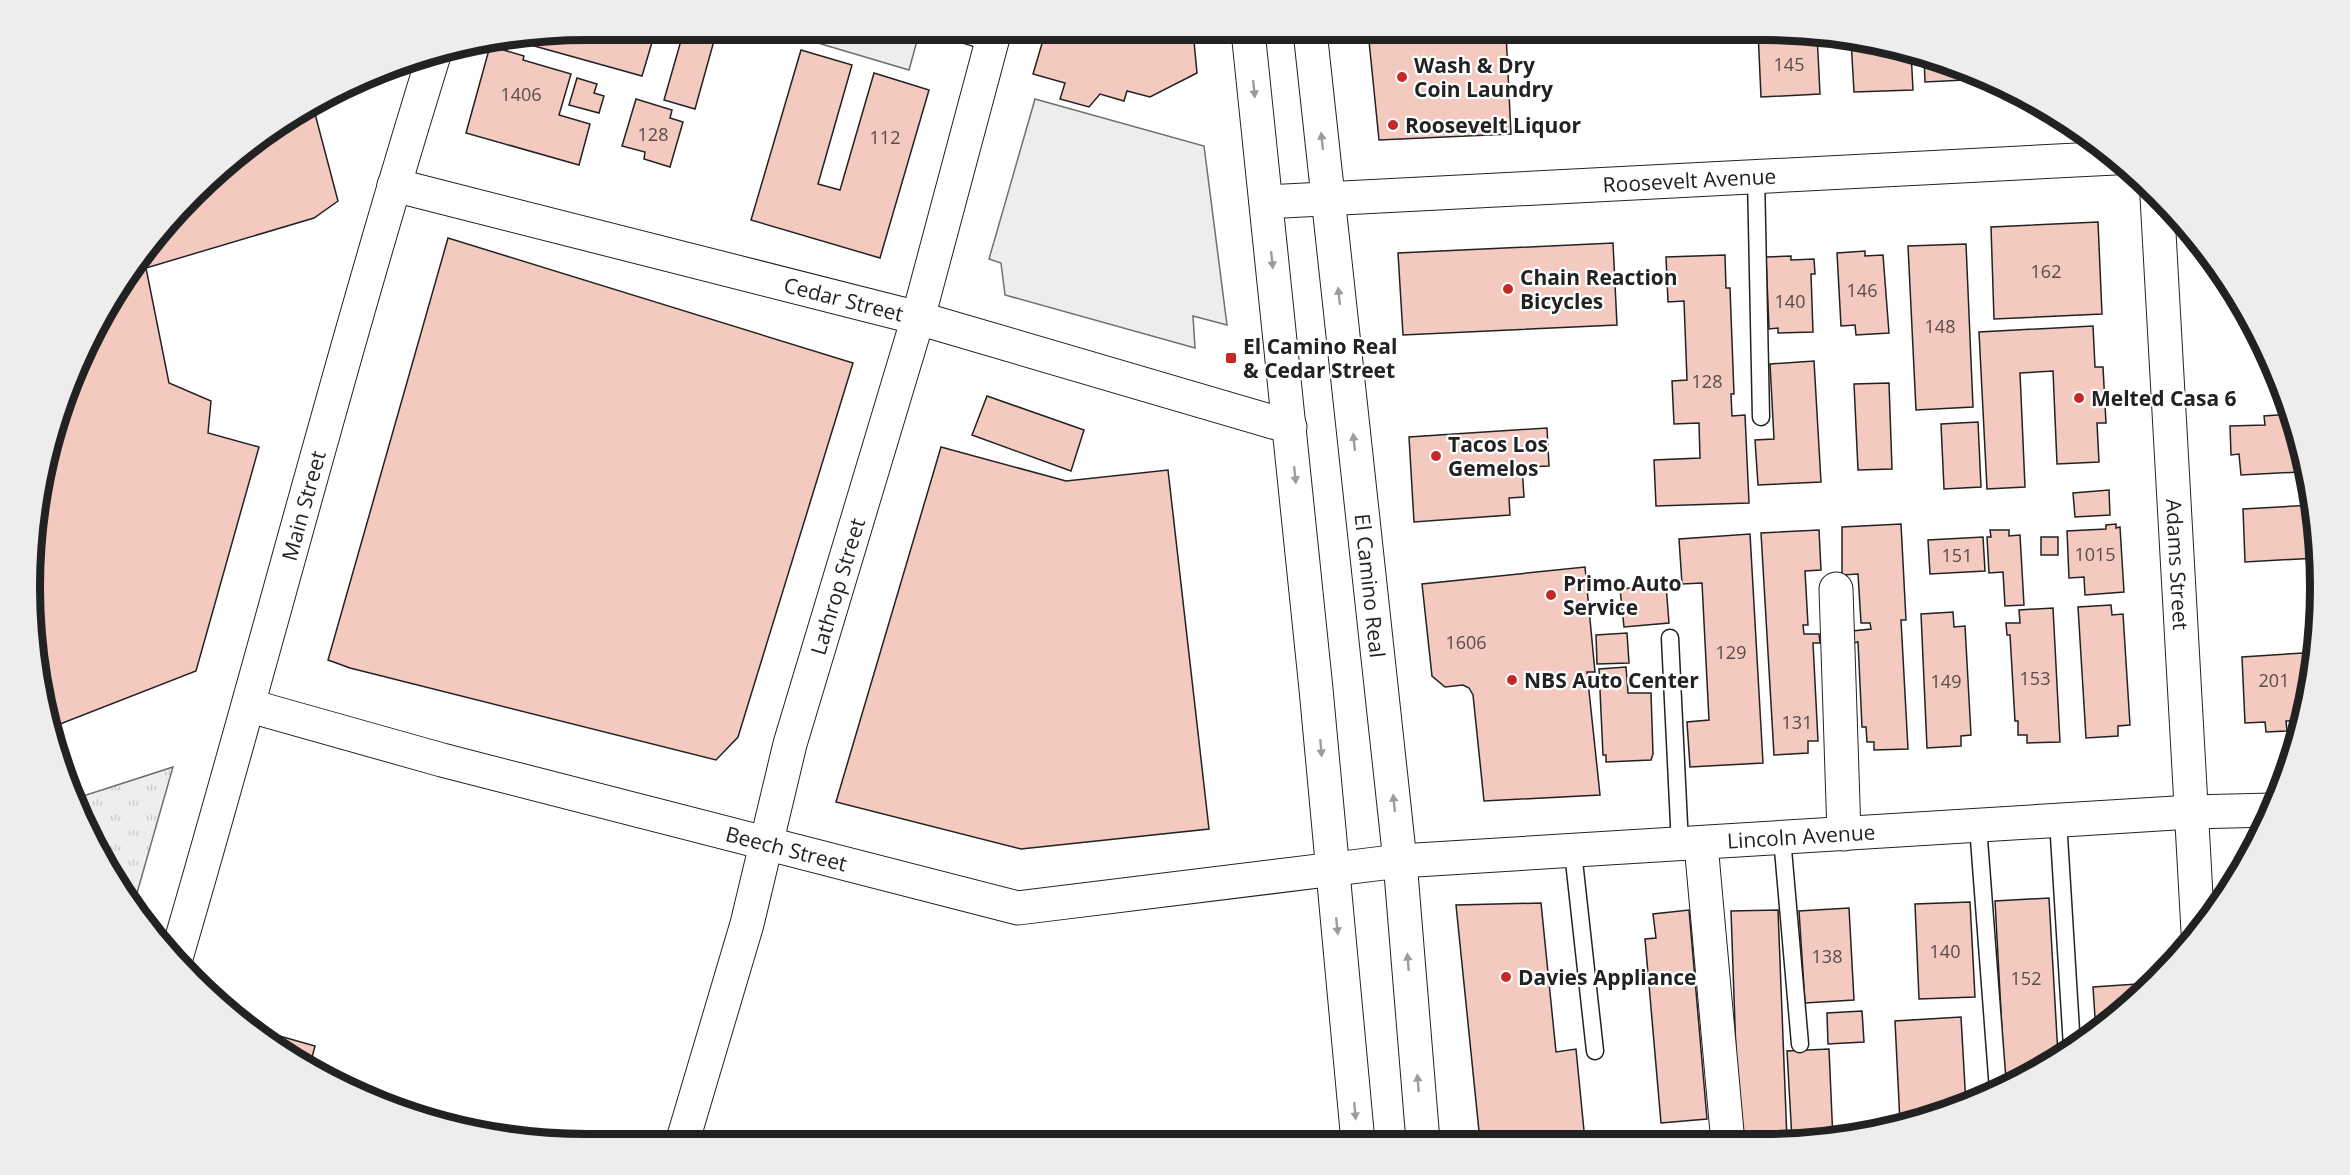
<svg xmlns="http://www.w3.org/2000/svg" width="2350" height="1175" font-family="'Open Sans',sans-serif">
  <style>
    .park { fill: url(#park-tufts); stroke: #6f6f6f; stroke-width: 1.5 }
    .parking { fill: #ededed; stroke: #6f6f6f; stroke-width: 1.5 }
    .building { fill: #f3c9c0; stroke: #222; stroke-width: 1.5 }
    .lines { fill: none; stroke-linecap: round; stroke-linejoin: round }
    .lane-casing { stroke: #222; stroke-width: 19 }
    .street-casing { stroke: #222; stroke-width: 35 }
    .secondary-casing { stroke: #222; stroke-width: 35 }
    .primary-casing { stroke: #222; stroke-width: 35 }
    .lane { stroke: #fff; stroke-width: 16 }
    .street { stroke: #fff; stroke-width: 33 }
    .secondary { stroke: #fff; stroke-width: 33 }
    .primary { stroke: #fff; stroke-width: 33 }
    .oneway { fill: #9c9c9c }
    .poi-dot { fill: #c62828; stroke: #fff; stroke-width: 2 }
    .labels { text-anchor: middle; dominant-baseline: central; stroke-width: 4.5; stroke-linejoin: round; paint-order: stroke }
    .number-label { font-size: 18px; fill: #564c4a }
    .poi-label { font-size: 21px; font-weight: bold; fill: #222; stroke: #fff; text-anchor: start }
    .street-label { font-size: 21px; fill: #222; stroke: #fff }
    .rim { fill: none; stroke: #222; stroke-width: 8 }
  </style>
  <defs>
    <pattern id="park-tufts" width="24" height="20" patternUnits="userSpaceOnUse" patternTransform="scale(1.5)"><rect width="24" height="20" fill="#eee"/><path d="M3 7l-1-3M5 7V3M7 7l1-3M15 17l-1-3M17 17v-4M19 17l1-3" fill="none" stroke="#ccc"/></pattern>
  </defs>
  <rect width="100%" height="100%" fill="#fff"/>
  <path class="park" d="M 61,748 L 77,798 L 173,767 L 135,900 L 87,834 Z"/>
  <path class="parking" d="M 774,30 L 920,30 L 909,70 Z
    M 1035,99 L 1204,146 L 1227,325 L 1193,316 L 1195,348 L 1005,295 L 1001,263 L 989,259 Z"/>
  <path class="building" d="M 588,30 L 669,30 L 665,43 L 653,39 L 642,76 L 520,42 Z
    M 684,30 L 717,30 L 695,109 L 664,100 Z
    M 1046,30 L 1193,31 L 1197,73 L 1150,97 L 1127,91 L 1124,101 L 1100,94 L 1089,107 L 1060,99 L 1065,83 L 1033,74 Z
    M 1368,31 L 1506,33 L 1511,134 L 1379,140 Z
    M 1758,31 L 1817,34 L 1820,94 L 1761,97 Z
    M 1851,40 L 1911,51 L 1913,90 L 1854,92 Z
    M 490,46 L 524,56 L 523,60 L 571,74 L 559,115 L 590,124 L 579,165 L 466,133 Z
    M 801,50 L 852,65 L 818,184 L 840,190 L 874,73 L 929,90 L 880,258 L 751,220 Z
    M 1924,56 L 1986,79 L 1925,82 Z
    M 577,78 L 597,84 L 594,93 L 604,96 L 599,113 L 569,105 Z
    M 636,99 L 672,110 L 670,118 L 683,122 L 670,167 L 644,159 L 645,152 L 622,146 Z
    M 314,110 L 338,201 L 314,218 L 146,268 L 169,383 L 211,401 L 208,433 L 259,447 L 196,671 L 55,726 L 35,660 L 41,478 L 73,374 L 124,278 L 248,145 Z
    M 2098,222 L 2102,314 L 1994,319 L 1991,227 Z
    M 448,238 L 853,363 L 738,737 L 716,760 L 350,668 L 328,660 Z
    M 1613,243 L 1617,325 L 1403,335 L 1398,253 Z
    M 1966,244 L 1973,407 L 1916,410 L 1908,246 Z
    M 1865,251 L 1865,256 L 1883,255 L 1889,333 L 1856,335 L 1855,325 L 1841,326 L 1837,253 Z
    M 1725,255 L 1726,288 L 1730,288 L 1734,394 L 1731,394 L 1732,416 L 1745,415 L 1749,503 L 1656,506 L 1654,460 L 1700,458 L 1699,423 L 1674,424 L 1672,381 L 1687,380 L 1684,301 L 1668,302 L 1666,257 Z
    M 1791,256 L 1791,260 L 1814,259 L 1815,274 L 1811,274 L 1813,332 L 1778,333 L 1778,328 L 1769,329 L 1766,257 Z
    M 2240,301 L 2245,308 L 2252,325 L 2241,325 Z
    M 2093,326 L 2095,367 L 2103,367 L 2106,423 L 2097,423 L 2099,462 L 2057,464 L 2053,371 L 2020,373 L 2025,487 L 1987,489 L 1979,332 Z
    M 1814,361 L 1821,482 L 1758,485 L 1755,440 L 1774,439 L 1770,364 Z
    M 1889,383 L 1892,469 L 1858,470 L 1854,384 Z
    M 987,396 L 1084,430 L 1071,471 L 972,435 Z
    M 2292,414 L 2303,464 L 2299,465 L 2299,472 L 2241,475 L 2239,454 L 2231,455 L 2230,426 L 2265,425 L 2264,416 Z
    M 1978,422 L 1981,487 L 1944,489 L 1941,424 Z
    M 1547,428 L 1549,466 L 1522,467 L 1524,497 L 1509,498 L 1510,515 L 1414,522 L 1409,437 Z
    M 941,447 L 1066,481 L 1168,470 L 1209,829 L 1021,849 L 836,802 Z
    M 2109,490 L 2110,515 L 2075,517 L 2073,493 Z
    M 2313,505 L 2317,558 L 2245,562 L 2243,509 Z
    M 1901,524 L 1906,620 L 1901,620 L 1908,749 L 1874,750 L 1874,742 L 1867,742 L 1866,727 L 1862,727 L 1858,642 L 1853,643 L 1852,631 L 1871,629 L 1870,623 L 1861,623 L 1858,574 L 1842,575 L 1842,527 Z
    M 2116,524 L 2116,528 L 2120,527 L 2124,592 L 2085,595 L 2084,577 L 2069,578 L 2067,531 L 2106,529 L 2106,525 Z
    M 1819,530 L 1821,570 L 1805,571 L 1808,625 L 1803,625 L 1804,634 L 1819,634 L 1820,643 L 1813,643 L 1818,741 L 1808,741 L 1808,753 L 1774,755 L 1761,533 Z
    M 1990,530 L 2009,530 L 2009,536 L 2020,535 L 2024,605 L 2005,606 L 2003,572 L 1989,573 L 1987,537 L 1991,537 Z
    M 1750,534 L 1763,763 L 1690,767 L 1687,722 L 1709,720 L 1702,583 L 1682,584 L 1679,539 Z
    M 1983,537 L 1985,571 L 1930,574 L 1928,540 Z
    M 2041,537 L 2058,537 L 2058,555 L 2041,555 Z
    M 1585,567 L 1595,672 L 1587,672 L 1600,795 L 1484,801 L 1473,695 L 1469,688 L 1463,685 L 1445,687 L 1432,676 L 1422,584 Z
    M 1666,585 L 1669,623 L 1624,627 L 1620,589 Z
    M 2318,602 L 2319,624 L 2310,676 L 2307,603 Z
    M 2111,605 L 2112,615 L 2123,614 L 2130,725 L 2118,726 L 2118,736 L 2086,738 L 2078,607 Z
    M 2053,608 L 2060,742 L 2027,743 L 2027,735 L 2018,735 L 2018,721 L 2015,721 L 2010,635 L 2007,635 L 2006,623 L 2020,623 L 2019,610 Z
    M 1953,612 L 1954,627 L 1965,626 L 1971,735 L 1961,736 L 1961,746 L 1927,748 L 1921,614 Z
    M 1627,633 L 1629,663 L 1597,664 L 1596,635 Z
    M 2303,653 L 2306,704 L 2303,720 L 2286,721 L 2287,731 L 2266,732 L 2265,722 L 2245,723 L 2242,657 Z
    M 1626,667 L 1628,693 L 1651,693 L 1653,754 L 1651,760 L 1606,762 L 1606,755 L 1603,755 L 1599,669 Z
    M 2049,898 L 2058,1055 L 2005,1086 L 1995,901 Z
    M 1970,902 L 1975,997 L 1919,999 L 1915,904 Z
    M 1541,903 L 1556,1052 L 1576,1049 L 1585,1141 L 1480,1141 L 1456,905 Z
    M 1849,908 L 1854,1000 L 1805,1003 L 1799,911 Z
    M 1689,910 L 1707,1119 L 1661,1123 L 1645,939 L 1656,938 L 1653,914 Z
    M 1778,910 L 1787,1140 L 1739,1140 L 1731,911 Z
    M 2137,984 L 2138,996 L 2096,1033 L 2093,987 Z
    M 1862,1011 L 1864,1042 L 1828,1044 L 1827,1013 Z
    M 1961,1017 L 1966,1105 L 1900,1123 L 1895,1021 Z
    M 262,1031 L 315,1046 L 310,1065 Z
    M 1829,1049 L 1833,1140 L 1792,1140 L 1787,1051 Z"/>
  <g class="lines">
    <g class="lane-casing">
      <path id="lane" d="M 950,30 L 992,43
        M 1756,176 L 1761,417
        M 1670,638 L 1680,845
        M 2058,820 L 2072,1047
        M 1978,826 L 1998,1090
        M 1782,838 L 1800,1044
        M 1573,852 L 1595,1051"/>
    </g>
    <g class="street-casing">
      <g id="street">
        <path id="s1" d="M 394,185 L 918,318 L 1290,427"/>
        <path id="s2" d="M 2157,197 L 2198,931"/>
        <path d="M 1836,589 L 1844,834"/>
        <path id="s3" d="M 250,706 L 442,760 L 1018,908 L 1400,861 L 2191,812 L 2272,810"/>
        <path d="M 1701,844 L 1727,1132"/>
        <path id="s4" d="M 682,1143 L 747,924 L 790,744 L 918,318 L 995,30"/>
      </g>
    </g>
    <g class="secondary-casing">
      <g id="secondary">
        <path id="s5" d="M 1266,202 L 2115,158"/>
        <path id="s6" d="M 176,958 C 264,658 341,354 434,55"/>
      </g>
    </g>
    <g class="primary-casing">
      <g id="primary">
        <path d="M 1248,31 L 1316,689 L 1358,1142"/>
        <path id="s7" d="M 1310,31 L 1400,861 L 1423,1141"/>
      </g>
    </g>
    <use href="#lane" class="lane"/>
    <use href="#street" class="street"/>
    <use href="#secondary" class="secondary"/>
    <use href="#primary" class="primary"/>
  </g>
  <defs><path id="oneway-solid" d="M-6-.8H1V-3.2L6.5 0L1 3.2V.8H-6Z" transform="scale(1.5)"/></defs>
  <g class="oneway">
    <use href="#oneway-solid" transform="translate(1254 89) rotate(84)"/>
    <use href="#oneway-solid" transform="translate(1322 141) rotate(-96)"/>
    <use href="#oneway-solid" transform="translate(1272 260) rotate(84)"/>
    <use href="#oneway-solid" transform="translate(1339 296) rotate(-96)"/>
    <use href="#oneway-solid" transform="translate(1354 442) rotate(-96)"/>
    <use href="#oneway-solid" transform="translate(1295 475) rotate(84)"/>
    <use href="#oneway-solid" transform="translate(1321 748) rotate(85)"/>
    <use href="#oneway-solid" transform="translate(1394 803) rotate(-96)"/>
    <use href="#oneway-solid" transform="translate(1337 926) rotate(84)"/>
    <use href="#oneway-solid" transform="translate(1408 962) rotate(-95)"/>
    <use href="#oneway-solid" transform="translate(1418 1083) rotate(-95)"/>
    <use href="#oneway-solid" transform="translate(1355 1111) rotate(85)"/>
  </g>
  <g class="poi-dot">
    <circle cx="1402" cy="77" r="6"/>
    <circle cx="1393" cy="125" r="6"/>
    <circle cx="1508" cy="289" r="6"/>
    <rect x="1225" y="352" width="12" height="12" rx="3"/>
    <circle cx="2079" cy="398" r="6"/>
    <circle cx="1436" cy="456" r="6"/>
    <circle cx="1551" cy="595" r="6"/>
    <circle cx="1512" cy="680" r="6"/>
    <circle cx="1506" cy="977" r="6"/>
  </g>
  <g class="labels">
    <g class="number-label">
      <text x="1789" y="64">145</text>
      <text x="521" y="94">1406</text>
      <text x="653" y="134">128</text>
      <text x="885" y="137">112</text>
      <text x="2046" y="271">162</text>
      <text x="1862" y="290">146</text>
      <text x="1790" y="301">140</text>
      <text x="1940" y="326">148</text>
      <text x="1707" y="381">128</text>
      <text x="2095" y="554">1015</text>
      <text x="1957" y="555">151</text>
      <text x="1466" y="642">1606</text>
      <text x="1731" y="652">129</text>
      <text x="2035" y="678">153</text>
      <text x="2274" y="680">201</text>
      <text x="1946" y="681">149</text>
      <text x="1797" y="722">131</text>
      <text x="1945" y="951">140</text>
      <text x="1827" y="956">138</text>
      <text x="2026" y="978">152</text>
    </g>
    <g class="poi-label">
      <text x="1414" y="65">Wash &amp; Dry<tspan x="1414" dy="24">Coin Laundry</tspan></text>
      <text x="1405" y="125">Roosevelt Liquor</text>
      <text x="1520" y="277">Chain Reaction<tspan x="1520" dy="24">Bicycles</tspan></text>
      <text x="1243" y="346">El Camino Real<tspan x="1243" dy="24">&amp; Cedar Street</tspan></text>
      <text x="2091" y="398">Melted Casa 6</text>
      <text x="1448" y="444">Tacos Los<tspan x="1448" dy="24">Gemelos</tspan></text>
      <text x="1563" y="583">Primo Auto<tspan x="1563" dy="24">Service</tspan></text>
      <text x="1524" y="680">NBS Auto Center</text>
      <text x="1518" y="977">Davies Appliance</text>
    </g>
    <g class="street-label">
      <text stroke="none"><textPath href="#s5" startOffset="424">Roosevelt Avenue</textPath></text>
      <text stroke="none"><textPath href="#s1" startOffset="464">Cedar Street</textPath></text>
      <text stroke="none"><textPath href="#s6" startOffset="470">Main Street</textPath></text>
      <text stroke="none"><textPath href="#s2" startOffset="368">Adams Street</textPath></text>
      <text stroke="none"><textPath href="#s7" startOffset="558">El Camino Real</textPath></text>
      <text stroke="none"><textPath href="#s4" startOffset="578">Lathrop Street</textPath></text>
      <text stroke="none"><textPath href="#s3" startOffset="1581">Lincoln Avenue</textPath></text>
      <text stroke="none"><textPath href="#s3" startOffset="555">Beech Street</textPath></text>
    </g>
  </g>
  <path d="M0 0H2350V1175H0ZM587 40H1763A547 547 0 0 1 2310 587V587A547 547 0 0 1 1763 1134H587A547 547 0 0 1 40 587V587A547 547 0 0 1 587 40Z" fill="#ededed" fill-rule="evenodd"/>
  <path class="rim" d="M587 40H1763A547 547 0 0 1 2310 587V587A547 547 0 0 1 1763 1134H587A547 547 0 0 1 40 587V587A547 547 0 0 1 587 40Z"/>
</svg>
